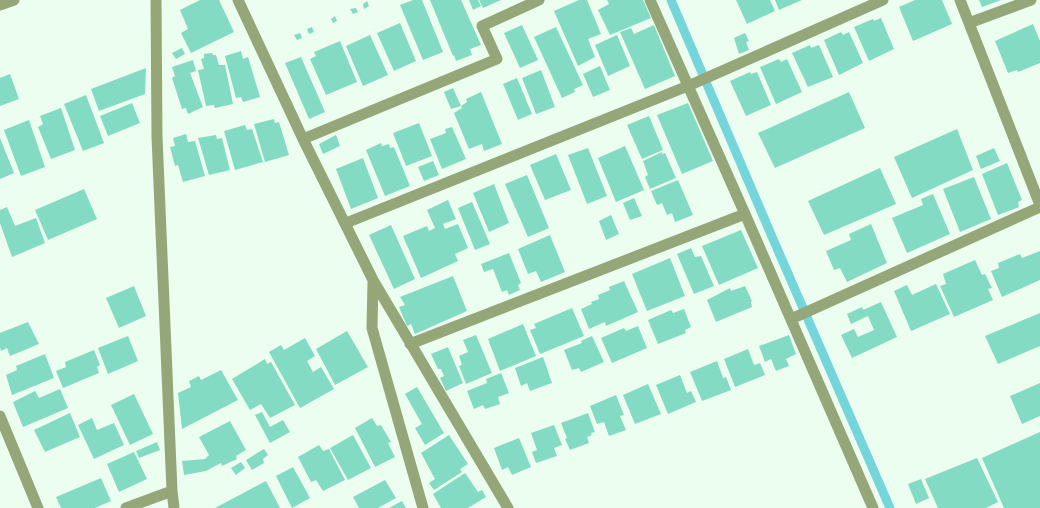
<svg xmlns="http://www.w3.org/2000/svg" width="1040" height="508" font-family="'Noto Serif',serif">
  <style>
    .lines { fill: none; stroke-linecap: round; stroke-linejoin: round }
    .stream { stroke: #74d6da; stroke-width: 9 }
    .building { fill: #83dbc3 }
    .minor { stroke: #95a778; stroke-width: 11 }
  </style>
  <rect width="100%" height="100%" fill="#ecfeef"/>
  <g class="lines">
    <path class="stream" d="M 671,0 L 773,239 L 890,508"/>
  </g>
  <path class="building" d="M 200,0 L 219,0 L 234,32 L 191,53 L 181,33 L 188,29 L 180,10 Z
    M 413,0 L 422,0 L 443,52 L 423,60 L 400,5 Z
    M 430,0 L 461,0 L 481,45 L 470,49 L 472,55 L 456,61 L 454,55 L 453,56 Z
    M 469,0 L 478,0 L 481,6 L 473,10 Z
    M 479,0 L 501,0 L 483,8 Z
    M 579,0 L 587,0 L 601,34 L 588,39 L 595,57 L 578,66 L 554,11 Z
    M 607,0 L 643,0 L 651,18 L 610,35 L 598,10 L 609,4 Z
    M 736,0 L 770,0 L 775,11 L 747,24 Z
    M 775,0 L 802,0 L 779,10 Z
    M 915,0 L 942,0 L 952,24 L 913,41 L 899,7 Z
    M 979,0 L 1001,0 L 982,7 Z
    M 367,1 L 369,6 L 364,9 L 363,4 Z
    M 356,8 L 358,12 L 353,14 L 350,9 Z
    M 335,16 L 337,21 L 333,23 L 331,19 Z
    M 881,18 L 894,49 L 869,61 L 854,27 L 873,19 L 874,21 Z
    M 400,23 L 416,61 L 394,71 L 377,33 Z
    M 1033,24 L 1040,41 L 1040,63 L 1018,72 L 1017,70 L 1008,73 L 995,41 Z
    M 522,25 L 538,60 L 520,68 L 504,33 Z
    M 654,25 L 675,76 L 645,89 L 620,32 L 631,28 L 634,34 Z
    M 312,27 L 314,32 L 309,34 L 307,29 Z
    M 556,27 L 583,85 L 574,89 L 575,92 L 562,98 L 534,37 Z
    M 841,32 L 843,35 L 849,32 L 863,63 L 839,75 L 824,40 Z
    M 300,33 L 302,38 L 297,40 L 294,35 Z
    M 745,33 L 749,41 L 746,42 L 749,50 L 739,54 L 734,38 Z
    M 370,35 L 388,75 L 363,86 L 346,46 Z
    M 617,35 L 630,66 L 608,76 L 595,45 Z
    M 340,41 L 357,82 L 326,95 L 310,59 L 316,56 L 314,52 Z
    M 810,45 L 811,48 L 819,45 L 833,77 L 808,87 L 792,53 Z
    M 182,48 L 185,54 L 176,59 L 172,53 Z
    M 241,51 L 243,59 L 248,57 L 260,97 L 243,102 L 241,97 L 236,98 L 225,56 Z
    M 212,53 L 213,55 L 216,55 L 219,65 L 225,65 L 233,104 L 215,108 L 214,105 L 206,106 L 198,70 L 204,69 L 201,59 L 204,58 L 204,54 Z
    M 301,57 L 325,112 L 309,119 L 285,63 Z
    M 779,59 L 781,62 L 787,59 L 802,92 L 776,104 L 760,67 Z
    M 193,60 L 196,71 L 190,73 L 203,107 L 188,114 L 186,108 L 182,109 L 172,78 L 175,76 L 172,67 Z
    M 600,66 L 610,90 L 593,97 L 583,74 Z
    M 146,68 L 145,94 L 99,111 L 91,89 Z
    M 541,70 L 555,107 L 536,114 L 522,78 Z
    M 750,72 L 751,74 L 757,72 L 771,105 L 746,116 L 730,81 Z
    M 10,74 L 19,99 L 0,106 L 0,78 Z
    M 517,78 L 532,114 L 518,120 L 503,84 Z
    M 453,88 L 461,106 L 451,109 L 444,92 Z
    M 481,92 L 502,144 L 484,151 L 482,144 L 469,149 L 454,113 L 462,108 L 461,106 L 467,102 L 466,99 Z
    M 849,92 L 865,128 L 775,168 L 758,133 Z
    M 86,95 L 104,143 L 83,151 L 64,104 Z
    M 132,103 L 140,123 L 108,136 L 100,116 Z
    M 688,103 L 713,161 L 682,174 L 657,115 Z
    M 61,108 L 75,150 L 51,159 L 38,127 L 43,124 L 40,116 Z
    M 649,116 L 663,150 L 642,159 L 627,125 Z
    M 274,119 L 275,123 L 279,122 L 289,155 L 265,162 L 254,124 Z
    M 29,120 L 45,167 L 21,176 L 4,130 Z
    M 419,123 L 432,156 L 406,166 L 393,133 Z
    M 245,125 L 247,130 L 252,129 L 263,162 L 235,170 L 224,131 Z
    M 452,127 L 466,159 L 442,169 L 430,139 L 446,133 L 445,129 Z
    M 957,129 L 973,170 L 912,198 L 894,157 Z
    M 186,134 L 188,142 L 195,141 L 205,176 L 183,182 L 178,165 L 175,166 L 170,147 L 175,146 L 173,138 Z
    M 216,135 L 217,139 L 222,138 L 230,170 L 209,175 L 198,138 Z
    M 336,135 L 340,146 L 323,154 L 319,144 Z
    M 0,138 L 14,173 L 0,179 Z
    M 381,143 L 382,146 L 389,144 L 390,148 L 394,147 L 410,186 L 385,196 L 366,150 Z
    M 625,146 L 644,190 L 616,202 L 598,158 Z
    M 588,148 L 607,196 L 587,204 L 568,155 Z
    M 994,148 L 1000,161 L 981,169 L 976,156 Z
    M 662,152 L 662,154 L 665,153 L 676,178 L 650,189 L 645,177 L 648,175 L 643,161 Z
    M 556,154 L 571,190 L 545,200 L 530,165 Z
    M 363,158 L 378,198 L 351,209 L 336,169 Z
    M 433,161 L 439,175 L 424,181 L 418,167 Z
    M 1007,163 L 1022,200 L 1018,202 L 1019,207 L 998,215 L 982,174 Z
    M 880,168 L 896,204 L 824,235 L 808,201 Z
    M 527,175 L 549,228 L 528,237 L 505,184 Z
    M 974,177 L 991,219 L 960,232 L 943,189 Z
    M 678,180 L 693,215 L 675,222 L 672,213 L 667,215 L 662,203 L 657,205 L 651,191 Z
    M 494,184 L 509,223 L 489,232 L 473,193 Z
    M 84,189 L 97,219 L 48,240 L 35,210 Z
    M 933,194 L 950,234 L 907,253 L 892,218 L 923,205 L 921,199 Z
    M 634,198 L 642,216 L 630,220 L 623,203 Z
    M 448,200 L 456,219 L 443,224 L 445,229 L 458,224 L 468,248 L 455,254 L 458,261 L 421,278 L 403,236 L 427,226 L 429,231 L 435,228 L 427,210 Z
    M 472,202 L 490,244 L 475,250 L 458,208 Z
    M 7,207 L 15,226 L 36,218 L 45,243 L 12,257 L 0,223 L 0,210 Z
    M 611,215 L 619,234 L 606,240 L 599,221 Z
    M 871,224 L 887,263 L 847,282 L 840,268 L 834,270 L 826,251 L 851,240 L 849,234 Z
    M 391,225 L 415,279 L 394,289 L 369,235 Z
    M 741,230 L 758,268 L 719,285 L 702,246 Z
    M 550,235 L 565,272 L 541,282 L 536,271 L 528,274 L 518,249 Z
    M 691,248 L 695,257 L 701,256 L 714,286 L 694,294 L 677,254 Z
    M 1040,251 L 1040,280 L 1002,297 L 991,271 L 999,268 L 998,263 L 1020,254 L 1022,258 Z
    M 509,253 L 521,283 L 518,285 L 520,290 L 509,295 L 507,290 L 502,292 L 493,269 L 484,272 L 481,264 Z
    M 670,258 L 685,296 L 647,311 L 632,274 Z
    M 975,260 L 982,275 L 985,274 L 992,288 L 988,289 L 993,300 L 954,317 L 940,286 L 946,284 L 943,274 Z
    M 453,276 L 467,311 L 415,334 L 411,324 L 407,326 L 399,307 L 405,305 L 400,297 Z
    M 624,281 L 638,312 L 606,326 L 605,322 L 589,329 L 581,309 L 592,304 L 591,302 L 599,299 L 598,295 L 610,290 L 609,287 Z
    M 936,284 L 950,314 L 911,331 L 894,291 L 907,285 L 912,295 Z
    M 134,286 L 146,316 L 119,328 L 106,298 Z
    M 745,286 L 752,301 L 751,302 L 752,307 L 716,322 L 707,300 L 730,288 L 731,291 Z
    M 881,302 L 897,337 L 852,358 L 841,335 L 854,329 L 858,337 L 874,330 L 868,316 L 851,324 L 847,314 L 862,307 L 863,310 Z
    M 572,308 L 584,336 L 540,354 L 530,330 L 536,328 L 534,324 Z
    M 684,309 L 691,327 L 685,330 L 686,333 L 658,344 L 648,320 L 671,310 L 673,313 Z
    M 1040,313 L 1040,346 L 998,364 L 985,336 Z
    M 28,322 L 39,344 L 10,356 L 7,348 L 1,351 L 0,347 L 0,333 Z
    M 523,324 L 536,356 L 500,371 L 488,339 Z
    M 638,326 L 647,348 L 612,363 L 601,338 L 624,328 L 626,331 Z
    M 347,331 L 368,367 L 335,385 L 316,349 Z
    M 476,335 L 492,373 L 466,384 L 459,366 L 462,365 L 459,356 L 468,352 L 463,340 Z
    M 789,335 L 796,354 L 786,359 L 789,366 L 776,371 L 771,359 L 765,362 L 759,346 Z
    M 128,336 L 138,361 L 108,374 L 98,348 Z
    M 592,336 L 604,362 L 581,372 L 579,368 L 572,370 L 564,350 L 582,343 L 581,341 Z
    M 305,338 L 315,356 L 307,361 L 313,372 L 321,367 L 334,389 L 300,408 L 269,352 L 281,345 L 284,350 Z
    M 448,347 L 463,383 L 446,391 L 440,378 L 444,376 L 441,369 L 438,369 L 431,354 Z
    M 748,349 L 754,365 L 760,363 L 765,375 L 735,387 L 724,359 Z
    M 94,350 L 100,365 L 97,367 L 99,373 L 63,388 L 56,371 L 66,367 L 65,362 Z
    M 45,354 L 54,378 L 12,395 L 6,375 L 17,370 L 16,366 Z
    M 543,357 L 552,383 L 530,391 L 527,383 L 521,386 L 515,368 Z
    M 265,359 L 267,364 L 271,362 L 295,405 L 270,418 L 261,404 L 250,410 L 232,379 Z
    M 717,361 L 723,378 L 726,377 L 731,390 L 702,401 L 690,372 Z
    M 221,370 L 238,400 L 182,429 L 178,393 L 191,387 L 189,381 L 199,376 L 201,380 Z
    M 501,373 L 509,393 L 498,397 L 500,404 L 485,409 L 483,405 L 474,409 L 467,391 L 487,383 L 486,379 Z
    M 680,375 L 687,393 L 691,391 L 696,402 L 668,414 L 656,385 Z
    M 1040,383 L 1040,416 L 1022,424 L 1010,396 Z
    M 648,384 L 661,414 L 635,424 L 623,395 Z
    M 417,387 L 444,433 L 425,445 L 415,428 L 422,424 L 405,394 Z
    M 60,389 L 68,408 L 23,427 L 13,402 L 35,391 L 39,398 Z
    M 134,394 L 153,434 L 130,445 L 111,405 Z
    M 616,395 L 624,415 L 620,416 L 626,430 L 609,436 L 604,422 L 597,424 L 590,406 Z
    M 262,412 L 270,427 L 283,420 L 290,432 L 270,443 L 255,415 Z
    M 70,413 L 80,437 L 45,452 L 34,430 Z
    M 588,413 L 595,432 L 591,433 L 592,435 L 587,437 L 589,443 L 570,450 L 565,439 L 567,438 L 561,423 Z
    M 92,418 L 97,430 L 114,423 L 124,445 L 94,459 L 78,425 Z
    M 372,418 L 377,426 L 381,425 L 391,442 L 388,443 L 395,457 L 375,467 L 355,428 Z
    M 230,421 L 246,450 L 236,456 L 237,459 L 222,466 L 221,463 L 206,471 L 184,475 L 182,461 L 205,459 L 209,455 L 199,437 Z
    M 554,425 L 562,445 L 554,448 L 557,456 L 536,463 L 532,452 L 537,450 L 531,433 Z
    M 1040,432 L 1040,508 L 1004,508 L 982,458 Z
    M 353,435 L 371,468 L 348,480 L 330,448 Z
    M 449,435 L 468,464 L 460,469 L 462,472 L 434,490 L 429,483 L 435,479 L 421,453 Z
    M 519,438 L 531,467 L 512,475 L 508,467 L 502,470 L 494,448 Z
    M 157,442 L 160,450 L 139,458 L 136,451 Z
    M 319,445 L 323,451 L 329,449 L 345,480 L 323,491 L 316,480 L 311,482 L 298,457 Z
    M 264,449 L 268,455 L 263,459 L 264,463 L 252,470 L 246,460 Z
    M 134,452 L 147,479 L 119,492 L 107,464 Z
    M 977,458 L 998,502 L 986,508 L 938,508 L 925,479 Z
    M 241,462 L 245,468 L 236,475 L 231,468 Z
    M 293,467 L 310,498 L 292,508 L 276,476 Z
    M 465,473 L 478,492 L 482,490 L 486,497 L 468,508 L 441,508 L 433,494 Z
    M 101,478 L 111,501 L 95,508 L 61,508 L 56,497 Z
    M 921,479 L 929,498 L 916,504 L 908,484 Z
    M 385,480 L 396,498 L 378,508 L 359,508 L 353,497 Z
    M 266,481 L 280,508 L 215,508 Z
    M 402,501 L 406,508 L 389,508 Z"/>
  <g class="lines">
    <path class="minor" d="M 156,0 L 157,137 L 172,491 L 174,508
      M 238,0 L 303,139 L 373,280 L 508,508
      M 650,0 L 745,214 L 873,508
      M 960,0 L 1040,205
      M 0,5 L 14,0
      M 969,23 L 1031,0
      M 303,139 L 497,59 L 482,26 L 539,0
      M 346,223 L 688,86 L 883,0
      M 373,281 L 372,328 L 423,508
      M 791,319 L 1040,207
      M 410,344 L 745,214
      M 0,416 L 38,508
      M 126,508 L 172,491"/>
  </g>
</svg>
